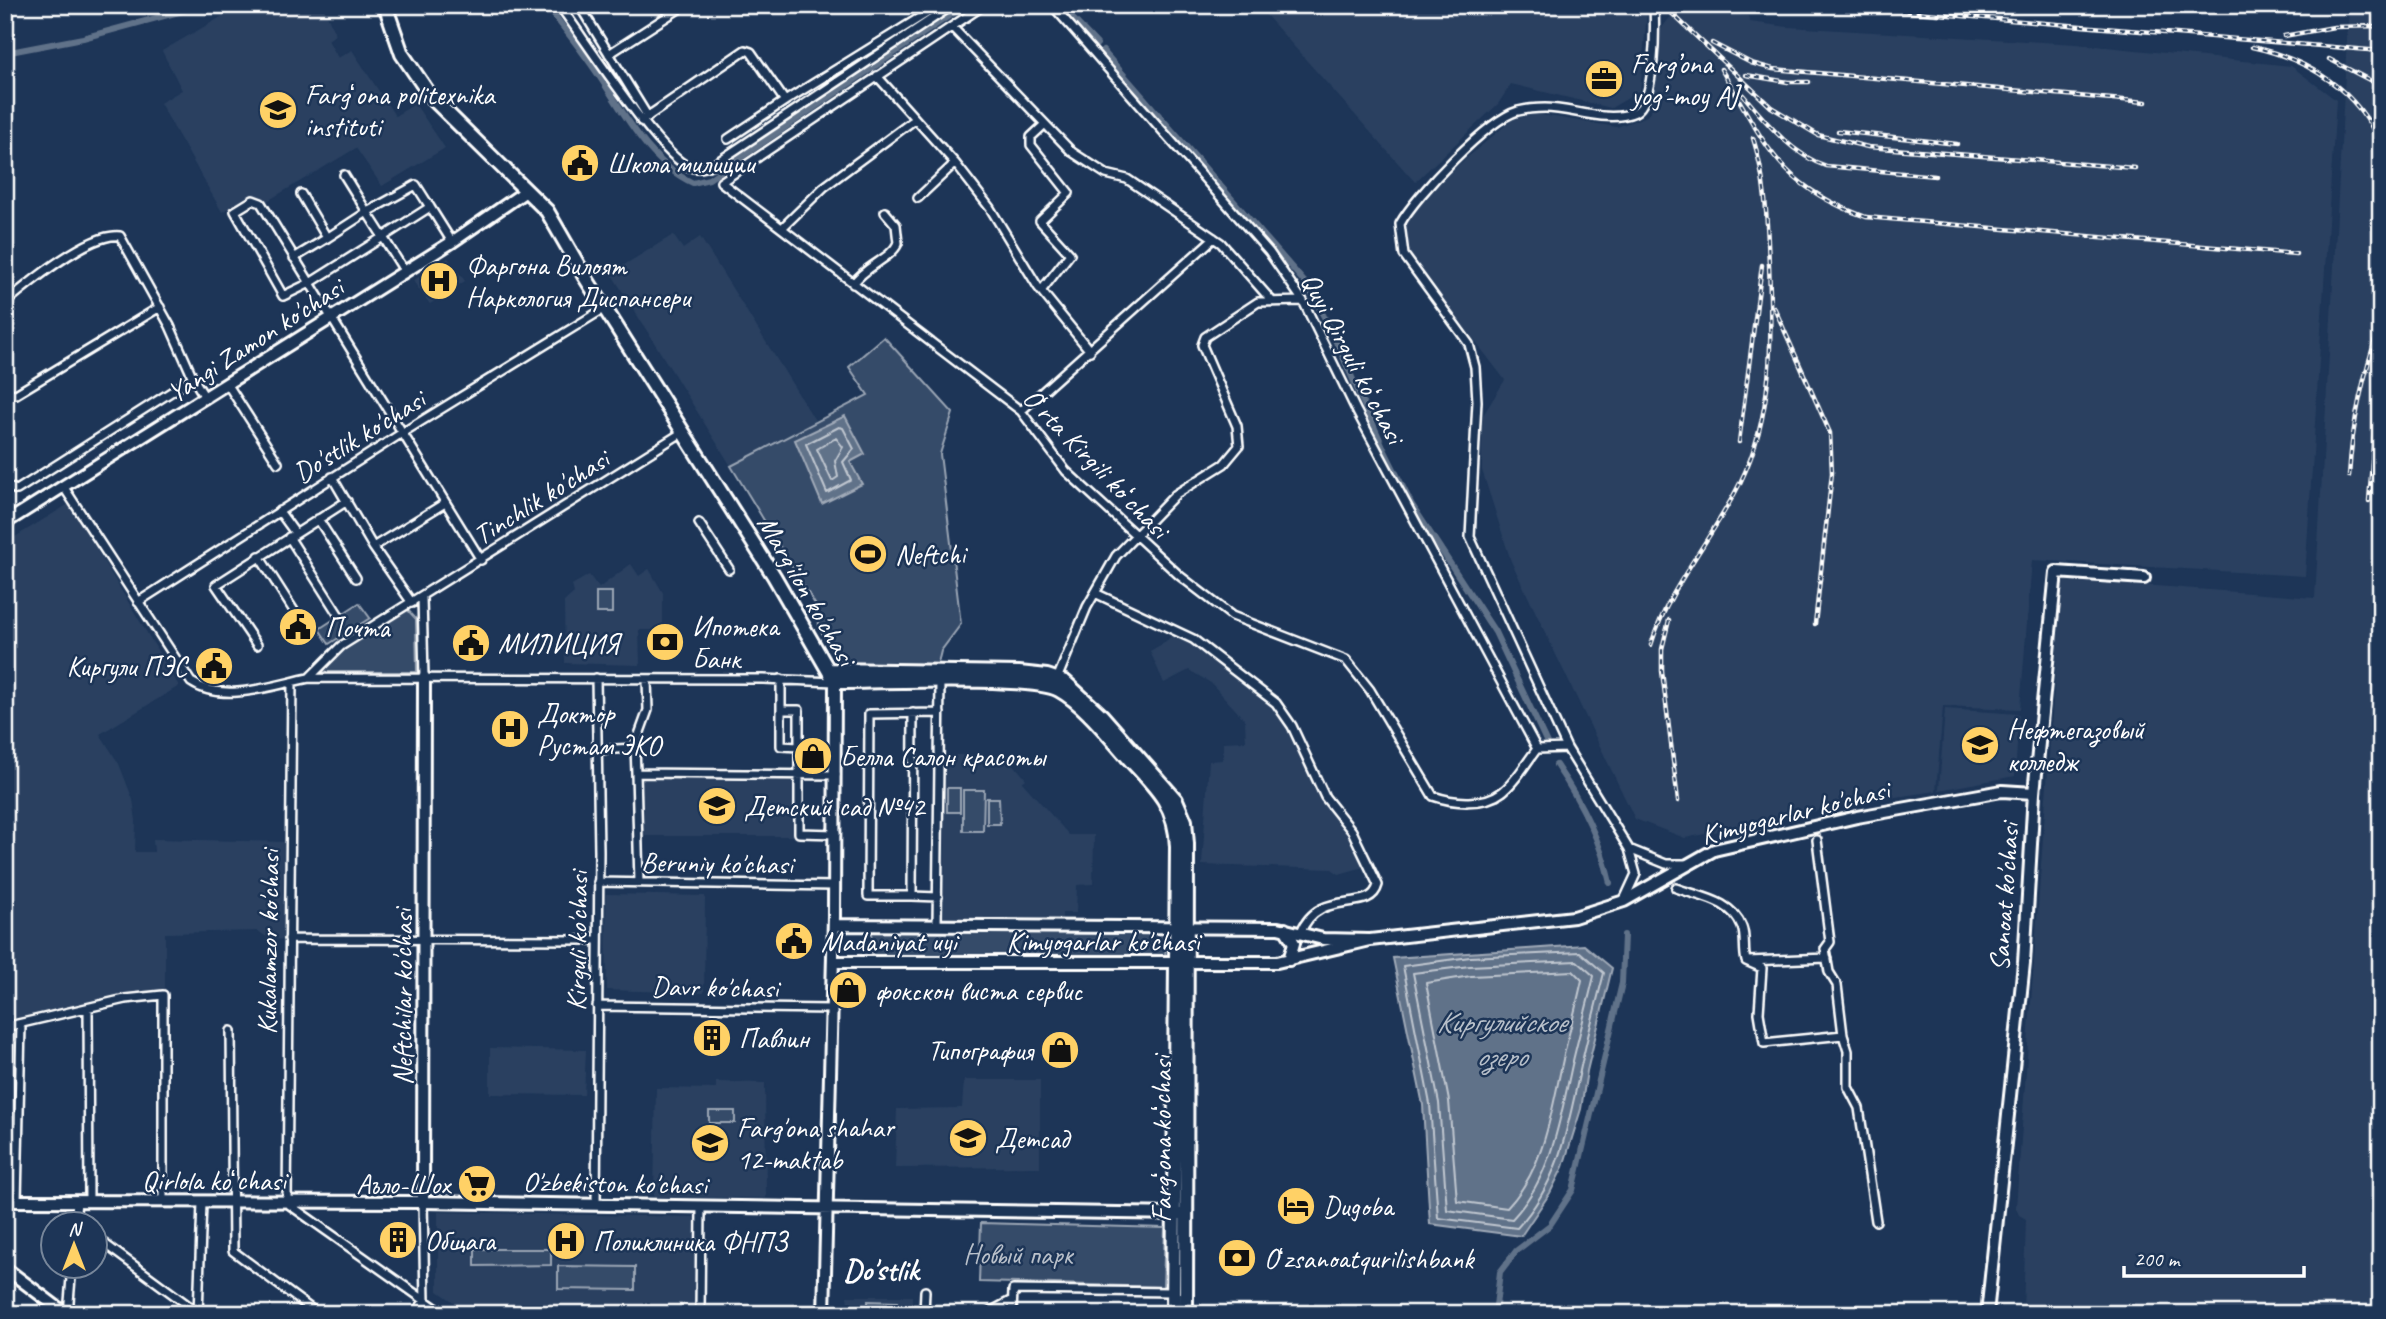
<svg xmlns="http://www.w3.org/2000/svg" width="2386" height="1319" font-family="Caveat,sans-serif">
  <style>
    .built { fill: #2a4161 }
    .green { fill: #364b69; stroke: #9aa5b4; stroke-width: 2 }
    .water { fill: #617289; stroke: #a0aab8; stroke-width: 2 }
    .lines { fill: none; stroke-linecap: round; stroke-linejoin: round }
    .shore { stroke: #c0c7d0; stroke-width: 2 }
    .canal { stroke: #617289; stroke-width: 6 }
    .street-casing { stroke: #fff; stroke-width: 12 }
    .secondary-casing { stroke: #fff; stroke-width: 16 }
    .primary-casing { stroke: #fff; stroke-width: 18 }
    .street { stroke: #1d3557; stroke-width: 7 }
    .secondary { stroke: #1d3557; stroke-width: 10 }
    .primary { stroke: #1d3557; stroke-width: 12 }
    .rail-casing { stroke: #fff; stroke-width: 4.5 }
    .rail { stroke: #1d3557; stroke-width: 2; stroke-dasharray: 5; stroke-linecap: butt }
    .labels { text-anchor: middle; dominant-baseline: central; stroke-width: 5; stroke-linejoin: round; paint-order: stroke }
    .poi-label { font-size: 28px; fill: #fff; stroke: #1d3557; text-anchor: start }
    .street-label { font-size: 28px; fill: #fff; stroke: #1d3557 }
    .park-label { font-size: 28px; fill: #b9c0ca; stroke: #1d3557 }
    .water-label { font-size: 30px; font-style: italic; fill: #b8c0ca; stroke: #1d3557 }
    .neighbourhood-label { font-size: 30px; font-weight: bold; fill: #fff; stroke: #1d3557 }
  </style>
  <rect width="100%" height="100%" fill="#1d3557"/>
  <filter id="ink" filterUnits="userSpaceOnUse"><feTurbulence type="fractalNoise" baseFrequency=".0143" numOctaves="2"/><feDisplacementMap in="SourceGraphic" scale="14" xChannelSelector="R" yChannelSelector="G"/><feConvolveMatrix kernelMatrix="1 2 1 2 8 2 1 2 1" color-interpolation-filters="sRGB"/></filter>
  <g filter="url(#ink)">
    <path class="built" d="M 242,5 L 322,5 L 336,34 L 328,40 L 338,58 L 352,50 L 395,116 L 415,104 L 445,148 L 382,186 L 356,148 L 259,206 L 252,195 L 222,212 L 160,103 L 182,90 L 162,51 Z
      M 1257,5 L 1645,5 L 1647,12 L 1640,91 L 1611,108 L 1511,84 L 1498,104 L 1415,182 Z
      M 2349,5 L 2381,5 L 2381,1314 L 2023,1314 L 2026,1219 L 2019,1215 L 2016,1208 L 2062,579 L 2315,598 Z
      M 1685,9 L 1748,16 L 1750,22 L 1788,27 L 2077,44 L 2291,66 L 2336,100 L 2305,576 L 2032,560 L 2020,709 L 1943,706 L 1936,791 L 1855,803 L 1685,838 L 1635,819 L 1511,561 L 1482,470 L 1482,417 L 1505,380 L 1413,260 L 1407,245 L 1405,226 L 1407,217 L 1430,189 L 1513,119 L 1535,114 L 1617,127 L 1647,116 L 1652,108 L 1661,29 L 1676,10 Z
      M 673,235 L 683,249 L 700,237 L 816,422 L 731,466 L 611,273 Z
      M 448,258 L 465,281 L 430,304 L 413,281 Z
      M 69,504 L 179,686 L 100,734 L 119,764 L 133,800 L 136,821 L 135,852 L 154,852 L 153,839 L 287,842 L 287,939 L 271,940 L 258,931 L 165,933 L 165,992 L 138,993 L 5,1023 L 5,543 Z
      M 631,564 L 639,576 L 649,569 L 663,593 L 663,630 L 639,630 L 640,665 L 565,663 L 564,602 L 574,593 L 572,585 L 589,575 L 599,588 Z
      M 1175,631 L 1271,703 L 1291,730 L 1364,867 L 1339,874 L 1332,869 L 1202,865 L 1209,761 L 1223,760 L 1223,742 L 1246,741 L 1245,720 L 1211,683 L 1189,670 L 1164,683 L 1150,651 L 1166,642 Z
      M 1945,709 L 2019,714 L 2015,776 L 1939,790 Z
      M 945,755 L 1006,755 L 1026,779 L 1022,782 L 1069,835 L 1094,835 L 1093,884 L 1077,885 L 1076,913 L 1062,913 L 1062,922 L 944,920 Z
      M 640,776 L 794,777 L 793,836 L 640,836 Z
      M 606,894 L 705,896 L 704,993 L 607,990 Z
      M 490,1048 L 586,1050 L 584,1095 L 490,1094 Z
      M 964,1080 L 1040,1080 L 1040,1167 L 895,1168 L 897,1109 L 962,1108 Z
      M 716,1082 L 765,1083 L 766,1198 L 654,1197 L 656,1088 L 716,1089 Z
      M 438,1212 L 694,1217 L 694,1314 L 471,1314 L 438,1291 Z
      M 847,1296 L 912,1296 L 912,1314 L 840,1314 L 841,1304 L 848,1304 Z"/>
    <path class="green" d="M 884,337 L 953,413 L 940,454 L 961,624 L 941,651 L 937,667 L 864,667 L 839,662 L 819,628 L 818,609 L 731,466 L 868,395 L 849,367 Z
      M 596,592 L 612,592 L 612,613 L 596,613 Z
      M 359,603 L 370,618 L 329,644 L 319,629 Z
      M 405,607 L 416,619 L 417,672 L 323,672 L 340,647 Z
      M 947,788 L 960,788 L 960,812 L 947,812 Z
      M 963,790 L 984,790 L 983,831 L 963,831 Z
      M 987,798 L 999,798 L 1000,824 L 987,824 Z
      M 872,925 L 1166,928 L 1165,964 L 872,963 Z
      M 709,1111 L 735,1111 L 735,1123 L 709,1123 Z
      M 981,1223 L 1165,1228 L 1163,1287 L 979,1282 Z
      M 475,1249 L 551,1249 L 551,1265 L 475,1266 Z
      M 558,1266 L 635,1267 L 635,1290 L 558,1289 Z
      M 868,1301 L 897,1302 L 896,1314 L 868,1314 Z"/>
    <path class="water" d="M 845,416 L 865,454 L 850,462 L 862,484 L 822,504 L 795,440 Z
      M 1584,945 L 1612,968 L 1587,1071 L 1581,1109 L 1563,1167 L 1550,1193 L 1521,1236 L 1430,1224 L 1423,1105 L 1393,958 Z"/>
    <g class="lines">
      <path class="shore" d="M 839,427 L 843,428 L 854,449 L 843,462 L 851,480 L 827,493 L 806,444 Z
        M 836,438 L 843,447 L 835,461 L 838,477 L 832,481 L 817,449 Z
        M 1580,952 L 1604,973 C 1596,1004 1588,1035 1581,1066 C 1568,1125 1560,1182 1517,1228 L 1438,1218 L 1430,1104 L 1403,966 L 1470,957 Z
        M 1577,961 L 1594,976 C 1587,1006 1579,1035 1572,1065 C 1560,1119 1552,1177 1512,1219 L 1447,1210 L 1439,1103 L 1413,973 L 1470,966 Z
        M 1573,971 L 1582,980 C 1576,1008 1568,1036 1562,1064 C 1551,1114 1544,1169 1507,1208 L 1457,1201 L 1449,1101 L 1426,983 L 1471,976 Z"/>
      <path class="canal" d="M 546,5 C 563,27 580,48 595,70 C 623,110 647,162 693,183 L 709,179 L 965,5
        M 1060,5 L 1097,44
        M 1103,51 L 1307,285 L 1329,326 L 1385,451 L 1412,505 L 1495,632 L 1547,743
        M 5,53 L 83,38 L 186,10 L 192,5
        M 1556,765 C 1580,800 1601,842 1610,883
        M 1495,1314 L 1500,1272 L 1516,1251 L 1550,1225 L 1573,1190 L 1622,983 L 1624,935"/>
      <g class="street-casing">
        <path id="street" d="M 559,5 C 582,35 661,159 690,167 C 700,170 708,166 716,163 L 953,5
          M 579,5 L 648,117
          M 984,5 L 721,182 L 1021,411 L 1066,471 L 1180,576 L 1232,616 L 1346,660 L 1370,690 L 1433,796 C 1453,803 1484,806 1502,792 C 1516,782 1527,761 1537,749
          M 1052,5 L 1269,252 L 1303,301 L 1357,412 L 1537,749 L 1567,748
          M 953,28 L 1072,152 L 1106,174 L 1127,179 L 1221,243 L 1271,300
          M 609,54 L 685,5
          M 877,76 L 955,163 L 990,208 L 1038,287 L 1090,351
          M 641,121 L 745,50 L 751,52 L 785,101 L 940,5
          M 728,139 L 785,101
          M 344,175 L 367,212 L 416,185 L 430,207 L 383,237 L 405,272
          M 301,194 L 327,238 L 367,212 L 383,237 L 310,283 L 261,203 L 253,200 L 235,211 L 283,296 L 310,283 L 481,560
          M 918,198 L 955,163
          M 430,207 L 452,242
          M 782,228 L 824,187 L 914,120
          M 294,258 L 327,238
          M 853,284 C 866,265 891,259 898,243 L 896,225 L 885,212
          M 1041,291 L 1070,254 L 1040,221 L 1069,193 L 1031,145 L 1031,137 L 1045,124
          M 5,303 C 29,283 90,232 120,236 L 170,326 L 193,378 L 206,399
          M 228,385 L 278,463
          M 5,393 L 16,394 L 160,307
          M 1021,411 L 1214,238
          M 332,477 L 373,547 L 445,503
          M 5,486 L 17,490 L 193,378
          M 65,489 L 191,682 C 223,704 274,685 309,678 L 763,679 L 835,682
          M 279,511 L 295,533
          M 318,519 L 356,578
          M 699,523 L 729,569
          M 289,537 L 338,614
          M 373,547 L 412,603
          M 259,556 L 296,614
          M 1095,593 L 1193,639 L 1276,703 L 1292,726 L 1325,797 L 1352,831 L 1378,885 C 1370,916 1319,885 1300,934
          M 422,597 L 424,677
          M 138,602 L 402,433 L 605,308
          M 257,645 L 216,585 L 347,501
          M 309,678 L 341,646 L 683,432
          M 647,679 L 648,710 L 635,746 L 636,773 L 836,775
          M 781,679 L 781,746 L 799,747 L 799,833 L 836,834
          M 1057,679 L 1087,607 L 1116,556 L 1176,494 L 1224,464 L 1239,446 L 1237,426 L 1202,345 L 1205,337 L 1258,302 L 1303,301
          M 292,682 L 287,1203 L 444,1314
          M 781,710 L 799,710 L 799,747
          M 913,713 L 912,896 L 868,896 L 869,714 L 940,713
          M 597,750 L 635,748
          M 636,773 L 639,883
          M 1817,840 L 1830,942 L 1825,949 L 1829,972 L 1837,985 L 1843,1035
          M 1629,849 L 1666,864 L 1685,864
          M 598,882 L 834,886
          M 1676,888 C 1700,897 1732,900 1742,927 C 1746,937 1743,950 1746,961 L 1762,968 L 1759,1013 L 1764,1043 L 1843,1035 L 1848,1051 L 1848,1087 L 1859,1108 L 1876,1221
          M 912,896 L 938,897
          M 1624,900 L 1636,874 L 1629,849 L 1567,748 L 1470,537 L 1477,401 L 1475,367 L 1469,344 L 1404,255 L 1400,224 C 1416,195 1487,120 1518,111 C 1526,109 1537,108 1545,108 C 1572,108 1609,124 1635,112 C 1656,102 1655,27 1654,5
          M 937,926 L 940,683
          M 289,939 L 598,940
          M 1747,961 L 1827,958
          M 597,1006 L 832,1009
          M 88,1008 L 89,1202
          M 5,1027 L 125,999 L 163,995 L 163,1202
          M 231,1031 L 233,1251 L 318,1314
          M 17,1201 L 21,1024
          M 77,1202 L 75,1221 L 80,1224
          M 596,1205 L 599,851 L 596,678
          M 94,1236 L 200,1314
          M 68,1314 L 72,1266
          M 198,1314 L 202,1203
          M 415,1314 L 425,1300 L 423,1202
          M 700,1314 L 701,1207
          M 924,1314 L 925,1291
          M 986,1314 L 1012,1300
          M 1012,1314 L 1013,1290 L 1173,1292"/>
      </g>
      <g class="secondary-casing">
        <path id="secondary" d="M 5,523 L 452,242 L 526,191
          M 1285,929 L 1294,943 L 1289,960
          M 1370,940 L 1574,917 L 1624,901 L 1714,850 L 1857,817 L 2002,791 L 2034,793
          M 833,962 L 1277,962 L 1370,940 L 1323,939 L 1278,928 L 834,925
          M 5,1201 L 423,1202 L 1182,1214
          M 423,1202 L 424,677
          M 5,1268 L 66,1314
          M 824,1314 L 834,916 L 835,682
          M 1987,1314 L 2024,963 L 2034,793 L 2056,572 L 2144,578"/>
      </g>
      <g class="primary-casing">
        <path id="primary" d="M 385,5 L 402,54 L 432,98 L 547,211 L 585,277 L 774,576 L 835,682 C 875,682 1033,675 1059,690 C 1086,705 1110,738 1131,761 C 1158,789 1176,807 1177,847 L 1173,1314
          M 831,670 L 1019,673 L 1047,676 L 1065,682 L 1102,716 L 1176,800 L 1185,821 L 1187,844 L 1186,1314"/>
      </g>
      <use href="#street" class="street"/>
      <use href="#secondary" class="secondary"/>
      <use href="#primary" class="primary"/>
      <g class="rail-casing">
        <path id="rail" d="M 1663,5 L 1771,107 L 1818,135 L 1868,147 L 2135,168
          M 1831,5 L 2381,51
          M 2284,36 L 2334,27 L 2381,26
          M 1712,43 L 1751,63 L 1773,69 L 2146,102
          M 2252,47 C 2308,59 2359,91 2381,146
          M 2329,59 L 2381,86
          M 1721,69 C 1766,144 1777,185 1866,217 L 2296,254
          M 1746,75 L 1788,82 L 1809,82
          M 1743,95 C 1766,122 1791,154 1826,166 L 1935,176
          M 1838,131 L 1957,144
          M 1774,307 L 1830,433 L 1832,473 L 1815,624
          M 1739,442 L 1762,265
          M 2349,476 C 2352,421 2364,374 2381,321
          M 2369,501 L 2381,348
          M 1669,620 L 1662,649 L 1662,671 L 1678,801
          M 1651,645 C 1669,586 1713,538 1740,483 C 1774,414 1772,338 1769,264 C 1767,221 1766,179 1753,138"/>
      </g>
      <use href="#rail" class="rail"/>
    </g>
  </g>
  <defs>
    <g id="office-disc" transform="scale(2.0125)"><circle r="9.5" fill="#ffd166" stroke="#1d3557"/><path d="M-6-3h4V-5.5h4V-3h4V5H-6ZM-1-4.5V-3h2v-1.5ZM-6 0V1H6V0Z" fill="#111"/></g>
    <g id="university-disc" transform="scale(2.0125)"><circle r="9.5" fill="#ffd166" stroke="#1d3557"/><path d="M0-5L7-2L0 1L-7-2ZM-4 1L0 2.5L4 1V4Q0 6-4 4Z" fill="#111"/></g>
    <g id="civic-disc" transform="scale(2.0125)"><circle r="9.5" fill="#ffd166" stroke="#1d3557"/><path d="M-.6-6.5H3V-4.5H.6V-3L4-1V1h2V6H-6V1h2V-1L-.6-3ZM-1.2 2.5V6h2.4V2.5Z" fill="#111"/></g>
    <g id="hospital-disc" transform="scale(2.0125)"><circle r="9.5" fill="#ffd166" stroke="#1d3557"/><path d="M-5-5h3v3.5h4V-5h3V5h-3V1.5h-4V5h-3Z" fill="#111"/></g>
    <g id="stadium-disc" transform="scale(2.0125)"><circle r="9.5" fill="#ffd166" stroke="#1d3557"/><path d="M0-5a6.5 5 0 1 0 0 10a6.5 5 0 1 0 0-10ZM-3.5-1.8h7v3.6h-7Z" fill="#111"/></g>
    <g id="bank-disc" transform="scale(2.0125)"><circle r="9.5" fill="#ffd166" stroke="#1d3557"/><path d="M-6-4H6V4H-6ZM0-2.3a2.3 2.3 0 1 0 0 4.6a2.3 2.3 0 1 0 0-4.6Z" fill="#111"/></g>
    <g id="shop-disc" transform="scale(2.0125)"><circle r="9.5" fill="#ffd166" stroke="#1d3557"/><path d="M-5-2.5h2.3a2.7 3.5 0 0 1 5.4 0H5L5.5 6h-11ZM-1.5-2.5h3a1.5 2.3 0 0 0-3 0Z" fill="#111"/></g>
    <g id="school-disc" transform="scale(2.0125)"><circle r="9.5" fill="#ffd166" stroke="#1d3557"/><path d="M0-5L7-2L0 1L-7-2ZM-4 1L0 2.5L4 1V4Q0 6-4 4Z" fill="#111"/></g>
    <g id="building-disc" transform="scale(2.0125)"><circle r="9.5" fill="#ffd166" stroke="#1d3557"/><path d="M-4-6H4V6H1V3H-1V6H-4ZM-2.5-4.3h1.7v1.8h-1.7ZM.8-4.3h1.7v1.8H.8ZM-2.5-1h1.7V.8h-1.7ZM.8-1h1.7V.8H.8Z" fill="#111"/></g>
    <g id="supermarket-disc" transform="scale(2.0125)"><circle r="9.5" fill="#ffd166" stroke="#1d3557"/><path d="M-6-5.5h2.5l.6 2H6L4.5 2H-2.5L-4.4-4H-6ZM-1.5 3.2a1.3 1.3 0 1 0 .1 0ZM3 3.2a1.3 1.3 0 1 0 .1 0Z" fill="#111"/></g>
    <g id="hotel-disc" transform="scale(2.0125)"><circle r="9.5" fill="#ffd166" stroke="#1d3557"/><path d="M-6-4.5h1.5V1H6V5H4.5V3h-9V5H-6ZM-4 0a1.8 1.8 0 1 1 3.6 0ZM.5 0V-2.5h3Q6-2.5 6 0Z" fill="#111"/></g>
  </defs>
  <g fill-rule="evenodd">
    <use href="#office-disc" x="1604" y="79"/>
    <use href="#university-disc" x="278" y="110"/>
    <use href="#civic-disc" x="580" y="163"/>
    <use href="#hospital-disc" x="439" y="281"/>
    <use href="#stadium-disc" x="868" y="554"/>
    <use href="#civic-disc" x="298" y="627"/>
    <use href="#bank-disc" x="665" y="642"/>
    <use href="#civic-disc" x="471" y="643"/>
    <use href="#civic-disc" x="214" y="666"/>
    <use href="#hospital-disc" x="510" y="729"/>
    <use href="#university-disc" x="1980" y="745"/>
    <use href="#shop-disc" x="813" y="756"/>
    <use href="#school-disc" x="717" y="806"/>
    <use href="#civic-disc" x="794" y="941"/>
    <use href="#shop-disc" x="848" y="990"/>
    <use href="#building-disc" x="712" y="1038"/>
    <use href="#shop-disc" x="1060" y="1050"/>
    <use href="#school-disc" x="968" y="1138"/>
    <use href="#school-disc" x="710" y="1143"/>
    <use href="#supermarket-disc" x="477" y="1184"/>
    <use href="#hotel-disc" x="1296" y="1206"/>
    <use href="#building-disc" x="398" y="1240"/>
    <use href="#hospital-disc" x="566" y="1241"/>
    <use href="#bank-disc" x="1237" y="1258"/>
  </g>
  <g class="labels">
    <g class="poi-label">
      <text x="1631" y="63">Farg’ona<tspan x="1631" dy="32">yog’-moy AJ</tspan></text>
      <text x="305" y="94">Fargʻona politexnika<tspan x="305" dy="32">instituti</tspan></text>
      <text x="607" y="163">Школа милиции</text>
      <text x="466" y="265">Фаргона Вилоят<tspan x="466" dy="32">Наркология Диспансери</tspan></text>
      <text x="895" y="554">Neftchi</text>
      <text x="692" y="626">Ипотека<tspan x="692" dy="32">Банк</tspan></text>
      <text x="325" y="627">Почта</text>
      <text x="498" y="643">МИЛИЦИЯ</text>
      <text x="187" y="666" text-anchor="end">Киргули ПЭС</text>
      <text x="537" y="713">Доктор<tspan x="537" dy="32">Рустам ЭКО</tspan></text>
      <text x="2007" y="729">Нефтегазовый<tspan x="2007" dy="32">колледж</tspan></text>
      <text x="840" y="756">Белла Салон красоты</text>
      <text x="744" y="806">Детский сад №42</text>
      <text x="821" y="941">Madaniyat uyi</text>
      <text x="875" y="990">фокскон виста сервис</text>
      <text x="739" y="1038">Павлин</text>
      <text x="1033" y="1050" text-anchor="end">Типография</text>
      <text x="737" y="1127">Farg'ona shahar<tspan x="737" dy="32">12-maktab</tspan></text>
      <text x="995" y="1138">Детсад</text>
      <text x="450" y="1184" text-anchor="end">Аъло-Шох</text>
      <text x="1323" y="1206">Dugoba</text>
      <text x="425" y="1240">Общага</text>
      <text x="593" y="1241">Поликлиника ФНПЗ</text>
      <text x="1264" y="1258">Oʻzsanoatqurilishbank</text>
    </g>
    <g class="street-label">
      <text transform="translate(255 340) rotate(-33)">Yangi Zamon ko'chasi</text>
      <text transform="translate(1353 358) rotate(62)">Quyi Qirguli koʻchasi</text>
      <text transform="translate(359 436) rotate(-32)">Do'stlik ko'chasi</text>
      <text transform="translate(1096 463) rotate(46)">Oʻrta Kirgili koʻchasi</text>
      <text transform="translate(541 497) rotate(-32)">Tinchlik ko'chasi</text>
      <text transform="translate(807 590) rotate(60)">Marg'ilon ko'chasi</text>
      <text transform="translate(1795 812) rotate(-14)">Kimyogarlar ko'chasi</text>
      <text transform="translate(717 863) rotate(1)">Beruniy ko'chasi</text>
      <text transform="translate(2004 897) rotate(-86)">Sanoat ko'chasi</text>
      <text transform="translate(577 941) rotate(-89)">Kirguli ko'chasi</text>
      <text x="1103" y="941">Kimyogarlar ko'chasi</text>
      <text transform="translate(268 942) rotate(-89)">Kukalamzor ko'chasi</text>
      <text transform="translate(715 987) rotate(1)">Davr ko'chasi</text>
      <text transform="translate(402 997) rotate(-90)">Neftchilar ko'chasi</text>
      <text transform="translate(1161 1139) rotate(-90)">Fargʻona koʻchasi</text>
      <text x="214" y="1180">Qirlola koʻchasi</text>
      <text transform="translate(615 1183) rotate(1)">O'zbekiston ko'chasi</text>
    </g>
    <g class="park-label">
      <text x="1018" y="1254">Новый парк</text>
    </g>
    <g class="water-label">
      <text x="1501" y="1022">Киргулийское<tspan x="1501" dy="34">озеро</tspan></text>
    </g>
    <g class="neighbourhood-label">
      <text x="881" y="1270">Do'stlik</text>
    </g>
  </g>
  <rect width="2386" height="1319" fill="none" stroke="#1d3557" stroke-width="28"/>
  <rect x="14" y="14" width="2358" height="1291" fill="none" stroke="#fff" stroke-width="2.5" filter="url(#ink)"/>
  <g transform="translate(74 1245)"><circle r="33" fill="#1d3557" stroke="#77869a" stroke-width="2"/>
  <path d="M0-5L12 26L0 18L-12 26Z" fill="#ffd166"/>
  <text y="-10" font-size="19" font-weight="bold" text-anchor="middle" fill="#ffffff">N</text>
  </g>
  <path d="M2124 1266v10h180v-10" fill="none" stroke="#ffffff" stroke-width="3.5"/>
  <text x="2134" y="1266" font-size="21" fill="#ffffff" stroke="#1d3557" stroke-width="5" paint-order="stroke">200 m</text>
</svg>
